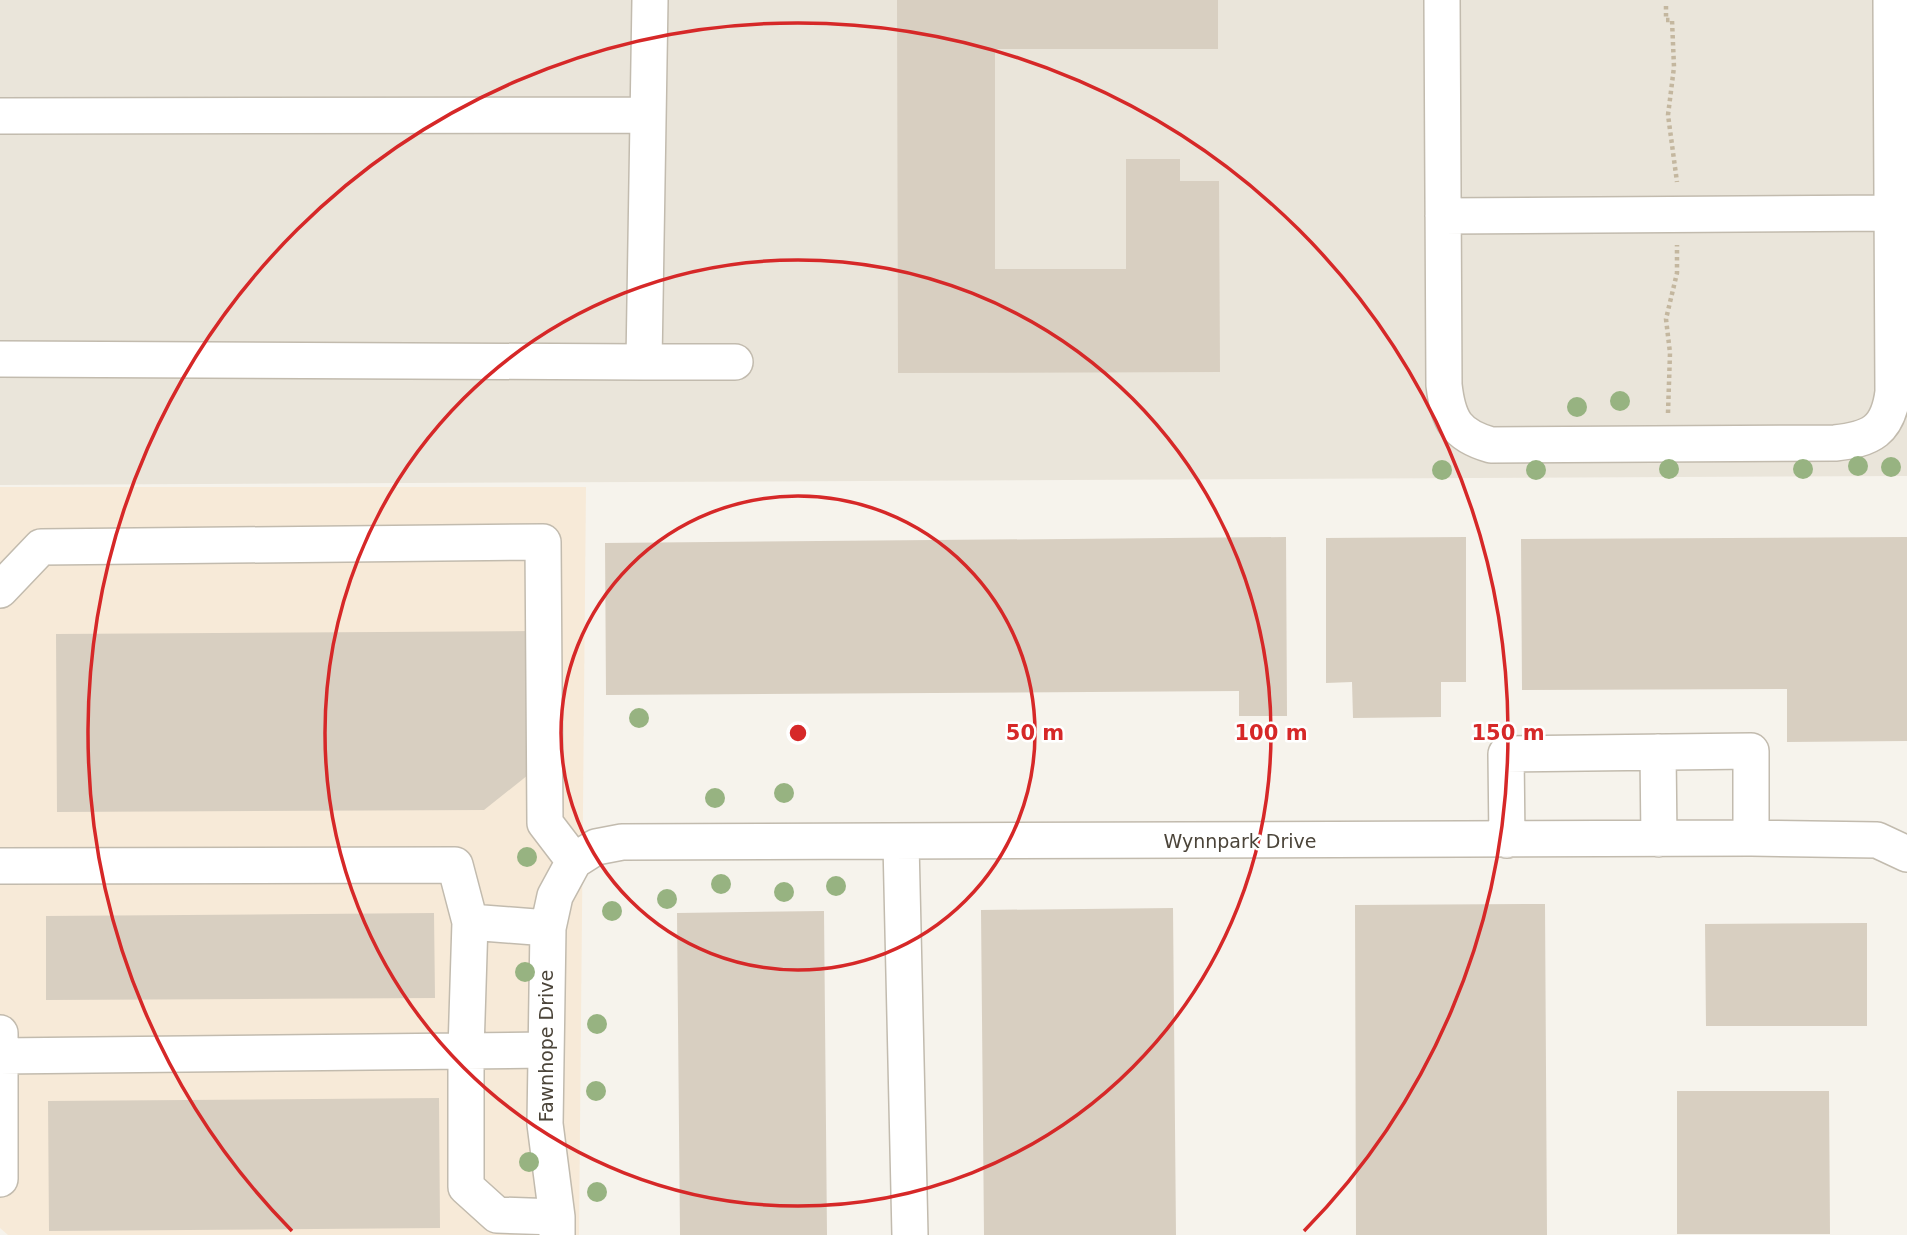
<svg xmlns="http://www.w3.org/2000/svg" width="1907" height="1235" font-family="'DejaVu Sans',sans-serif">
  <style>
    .residential { fill: #eae5da }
    .commercial { fill: #f7ead8 }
    .building { fill: #d8cfc1 }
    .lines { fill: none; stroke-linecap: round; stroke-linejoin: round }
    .minor-casing { stroke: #c2bbae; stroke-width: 38 }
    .path { stroke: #c4b79f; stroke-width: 4.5; stroke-dasharray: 3.5 3.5; stroke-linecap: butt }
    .minor { stroke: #fff; stroke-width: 35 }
    .tree { fill: #97b381 }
    .ring { fill: none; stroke: #d62828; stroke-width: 3.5 }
    .labels { text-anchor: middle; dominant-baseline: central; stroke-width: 5; stroke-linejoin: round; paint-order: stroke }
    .street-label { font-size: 19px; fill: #4b4439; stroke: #fff }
    .centre { fill: #d62828; stroke: #fff; stroke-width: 3.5 }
    .ring-label { font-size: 21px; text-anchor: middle; font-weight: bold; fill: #d62828; stroke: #fff; stroke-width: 5; stroke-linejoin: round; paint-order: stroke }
  </style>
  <rect width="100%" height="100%" fill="#f6f3ec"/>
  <path class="residential" d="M 0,0 L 1907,0 L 1907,476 L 0,485 Z"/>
  <path class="commercial" d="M 0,487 L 586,487 L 579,1235 L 8,1235 L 0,1228 Z"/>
  <path class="building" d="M 897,0 L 1218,0 L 1218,49 L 995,49 L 995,269 L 1126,269 L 1126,159 L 1180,159 L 1180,181 L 1219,181 L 1220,372 L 898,373 Z
    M 1286,537 L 1287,716 L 1239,716 L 1239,691 L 606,695 L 605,543 Z
    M 1466,537 L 1466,682 L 1441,682 L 1441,717 L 1353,718 L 1352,682 L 1326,683 L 1326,538 Z
    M 1907,537 L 1907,741 L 1787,742 L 1787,689 L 1522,690 L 1521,539 Z
    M 532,631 L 533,771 L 484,810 L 57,812 L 56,634 Z
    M 1545,904 L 1547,1235 L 1356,1235 L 1355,905 Z
    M 1173,908 L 1176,1235 L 984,1235 L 981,910 Z
    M 824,911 L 827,1235 L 680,1235 L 677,913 Z
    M 434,913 L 435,998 L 46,1000 L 46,916 Z
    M 1867,923 L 1867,1026 L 1706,1026 L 1705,924 Z
    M 1677,1091 L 1829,1091 L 1830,1234 L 1677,1234 Z
    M 439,1098 L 440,1228 L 49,1231 L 48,1101 Z"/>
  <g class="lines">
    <g class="minor-casing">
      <path id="minor" d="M 1442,0 L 1444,385 C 1448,420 1456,435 1491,445 L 1835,443 C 1871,439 1888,431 1893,392 L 1891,0
        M 0,116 L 648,115
        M 1443,216 L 1891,213
        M 0,359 L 644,362 L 650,0
        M 644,362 L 735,362
        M 0,590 L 41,547 L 543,542 L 545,823 L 574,861
        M 1658,752 L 1659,839
        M 1507,840 L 1506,754 L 1751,751 L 1751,838
        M 901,843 L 910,1235
        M 0,866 L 455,865 L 470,922 L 466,1050 L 466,1187 L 497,1215 L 557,1217
        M 470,922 L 548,928
        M 0,1033 L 0,1179
        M 0,1056 L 545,1050
        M 557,1235 L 557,1217 L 545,1124 L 548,928 L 555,896 L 574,861 L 596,847 L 622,842 L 1751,838 L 1877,840 L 1907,854"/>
    </g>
    <path class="path" d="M 1666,6 L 1666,20 L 1672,20 L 1674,67 L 1668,115 L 1677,182
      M 1668,413 L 1670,353 L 1666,319 L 1677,273 L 1677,245"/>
    <use href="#minor" class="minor"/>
  </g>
  <g class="tree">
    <circle cx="1620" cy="401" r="10"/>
    <circle cx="1577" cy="407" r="10"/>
    <circle cx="1858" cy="466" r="10"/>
    <circle cx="1891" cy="467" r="10"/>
    <circle cx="1669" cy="469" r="10"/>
    <circle cx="1803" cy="469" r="10"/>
    <circle cx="1442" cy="470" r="10"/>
    <circle cx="1536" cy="470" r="10"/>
    <circle cx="639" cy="718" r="10"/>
    <circle cx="784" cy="793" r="10"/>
    <circle cx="715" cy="798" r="10"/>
    <circle cx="527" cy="857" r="10"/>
    <circle cx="721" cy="884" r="10"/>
    <circle cx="836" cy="886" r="10"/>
    <circle cx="784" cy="892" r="10"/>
    <circle cx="667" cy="899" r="10"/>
    <circle cx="612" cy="911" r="10"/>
    <circle cx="525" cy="972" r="10"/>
    <circle cx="597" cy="1024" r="10"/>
    <circle cx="596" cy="1091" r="10"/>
    <circle cx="529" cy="1162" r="10"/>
    <circle cx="597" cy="1192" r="10"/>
  </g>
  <g class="ring">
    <circle cx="798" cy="733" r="237"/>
    <circle cx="798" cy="733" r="473"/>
    <path d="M292 1231A710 710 0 1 1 1304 1231"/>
  </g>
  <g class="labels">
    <g class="street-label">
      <text x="1240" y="841">Wynnpark Drive</text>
      <text transform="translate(546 1046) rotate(-90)">Fawnhope Drive</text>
    </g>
  </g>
  <circle cx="798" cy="733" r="10" class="centre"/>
  <g class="ring-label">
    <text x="1035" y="740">50 m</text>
    <text x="1271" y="740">100 m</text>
    <text x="1508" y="740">150 m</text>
  </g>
</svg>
